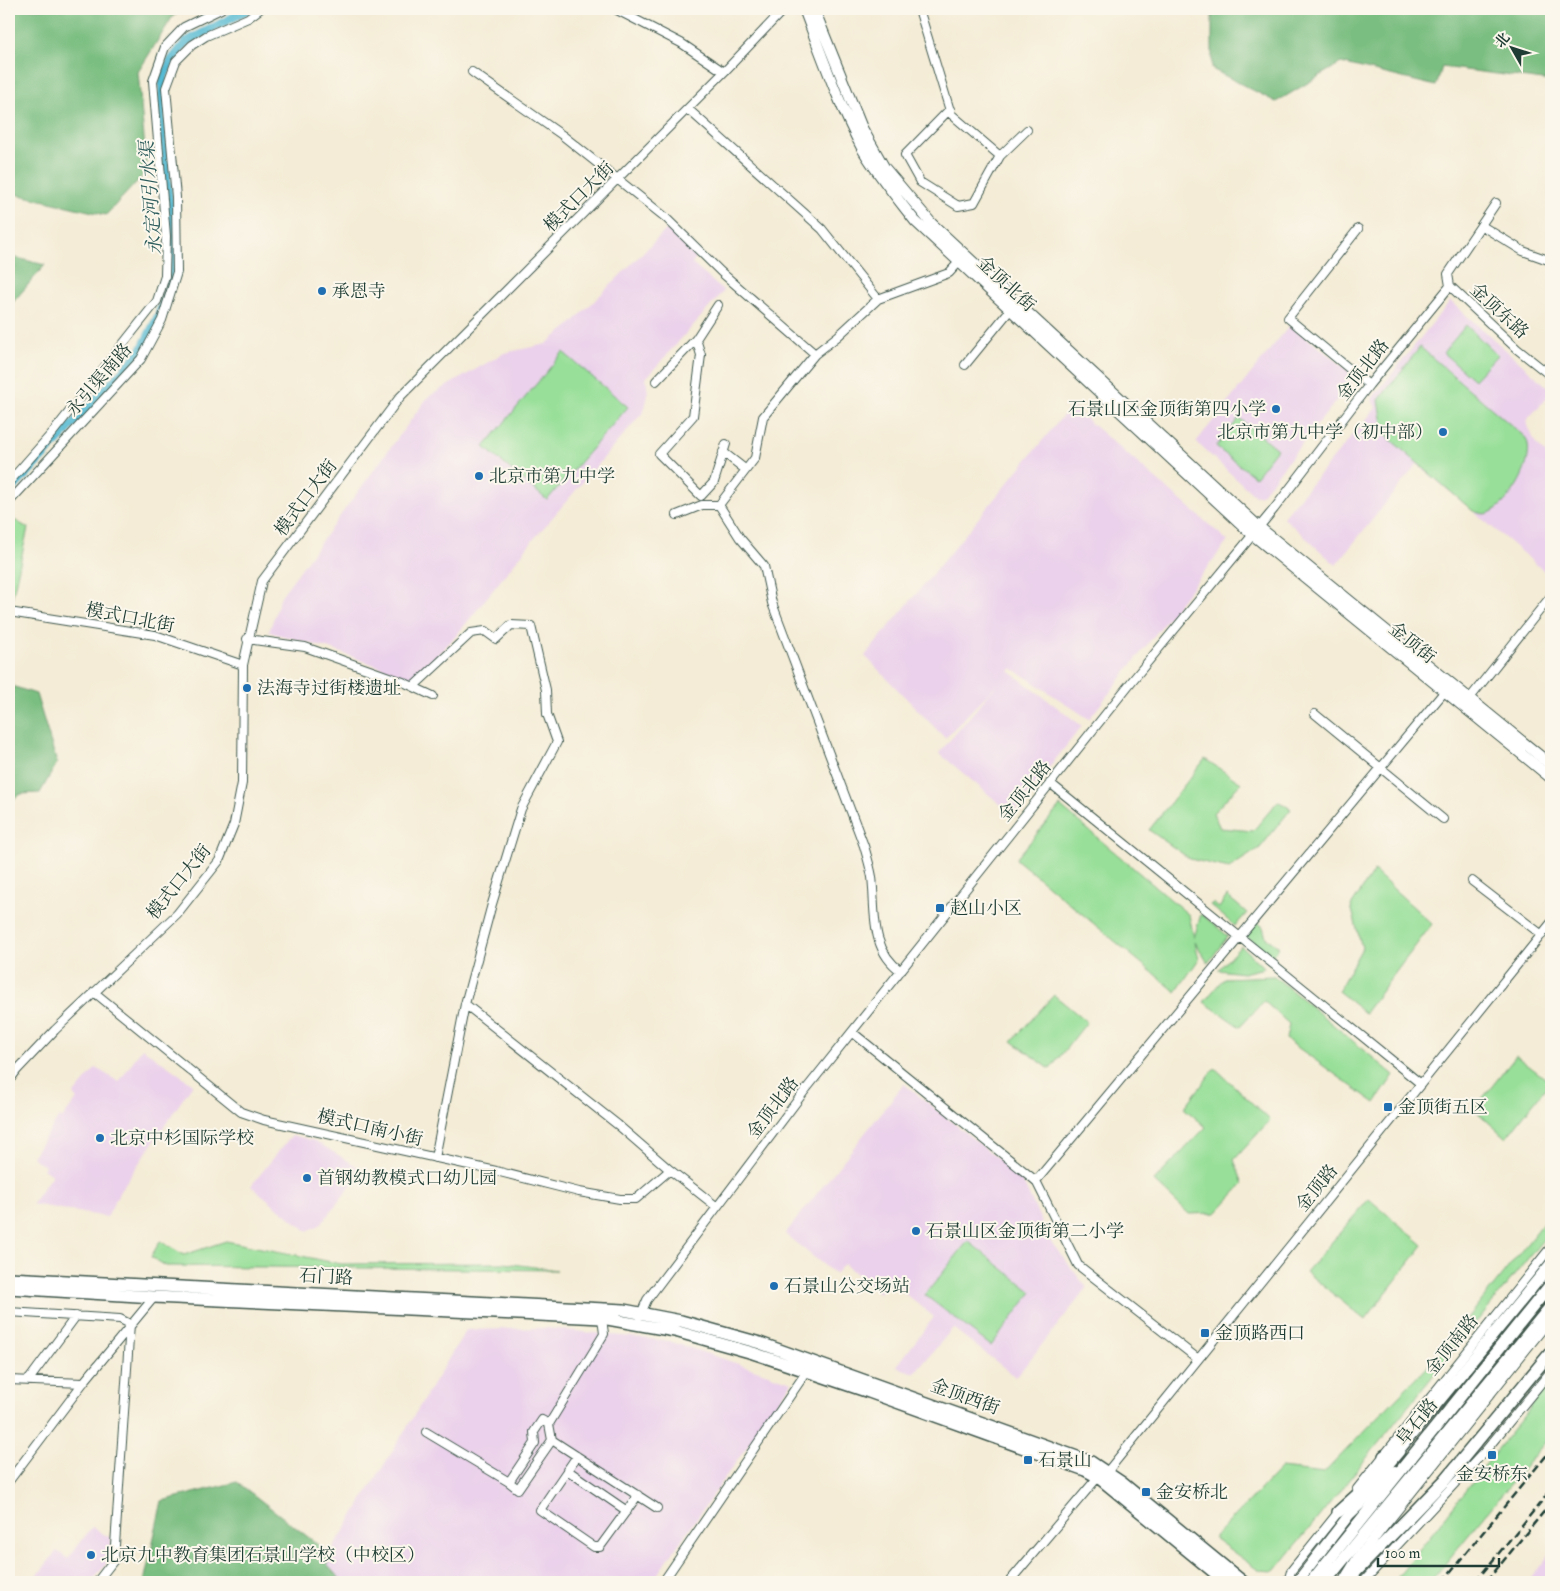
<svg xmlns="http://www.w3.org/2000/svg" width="1560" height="1591" font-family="'IM FELL Double Pica','Noto Serif SC',serif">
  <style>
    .built { fill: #ebd1eb }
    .green { fill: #98df99; stroke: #5c8e66 }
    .forest { fill: #7abe81; stroke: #4c7e5a }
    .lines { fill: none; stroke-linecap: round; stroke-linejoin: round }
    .canal { stroke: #54bad3; stroke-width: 9 }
    .minor-casing { stroke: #3f574c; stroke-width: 10 }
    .major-casing { stroke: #3f574c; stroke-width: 12 }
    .highway-casing { stroke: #3f574c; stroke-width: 14 }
    .minor { stroke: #fff; stroke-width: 8 }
    .major { stroke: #fff; stroke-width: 10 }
    .highway { stroke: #fff; stroke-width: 11 }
    .rail { stroke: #1f3d34; stroke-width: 2.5; stroke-dasharray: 8 4; stroke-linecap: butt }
    .poi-dot { fill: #1f6fb2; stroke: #fbf7ec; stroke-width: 2 }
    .labels { text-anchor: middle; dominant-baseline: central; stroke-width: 4; stroke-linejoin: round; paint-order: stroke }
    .street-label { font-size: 18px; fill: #1f3d34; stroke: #fbf7ec }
    .poi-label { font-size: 18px; fill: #1f3d34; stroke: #fbf7ec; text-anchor: start }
    .water-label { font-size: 19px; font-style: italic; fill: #2c5c5c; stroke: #fbf7ec }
  </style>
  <rect width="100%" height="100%" fill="#fbf7ec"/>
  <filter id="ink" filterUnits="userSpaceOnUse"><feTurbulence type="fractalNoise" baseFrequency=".02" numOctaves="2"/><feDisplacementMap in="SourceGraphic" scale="10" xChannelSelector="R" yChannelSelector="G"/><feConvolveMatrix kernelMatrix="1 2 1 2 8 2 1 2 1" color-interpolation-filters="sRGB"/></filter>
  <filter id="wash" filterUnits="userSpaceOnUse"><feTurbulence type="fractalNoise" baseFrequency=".0096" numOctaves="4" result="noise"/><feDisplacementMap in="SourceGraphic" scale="20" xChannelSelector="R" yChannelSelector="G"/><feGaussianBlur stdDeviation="1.12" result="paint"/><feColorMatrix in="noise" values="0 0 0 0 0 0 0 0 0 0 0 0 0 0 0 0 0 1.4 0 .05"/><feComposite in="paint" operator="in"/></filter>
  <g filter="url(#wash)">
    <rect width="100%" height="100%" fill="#f4ecd6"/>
    <path class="built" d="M 667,229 L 697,257 L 692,264 L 724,291 L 646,378 L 648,395 L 644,411 L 533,540 L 456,636 L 413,679 L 334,650 L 269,632 L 281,596 L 428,397 L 504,353 L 546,344 L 569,326 Z
      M 1450,301 L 1551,390 L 1551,393 L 1526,421 L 1536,444 L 1551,458 L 1551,577 L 1417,464 L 1336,565 L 1283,517 L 1376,408 L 1372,399 Z
      M 1290,325 L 1356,376 L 1261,495 L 1255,496 L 1196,442 Z
      M 1071,406 L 1228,541 L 1089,719 L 1012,668 L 1009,671 L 1082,726 L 1012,814 L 939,753 L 1000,681 L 945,738 L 865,656 Z
      M 142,1048 L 193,1084 L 120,1191 L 107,1217 L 32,1204 L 52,1175 L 43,1169 L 45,1166 L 32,1157 L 59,1117 L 62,1119 L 77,1099 L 74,1094 L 96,1068 L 119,1082 Z
      M 904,1084 L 1020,1176 L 1051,1242 L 1087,1288 L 1016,1377 L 953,1328 L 915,1373 L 896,1367 L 934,1317 L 890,1282 L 879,1293 L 844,1264 L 835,1274 L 785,1234 Z
      M 292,1135 L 315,1141 L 363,1170 L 320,1225 L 307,1231 L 251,1186 Z
      M 546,1328 L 669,1341 L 792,1382 L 652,1582 L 343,1582 L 327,1565 L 330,1554 L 466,1330 Z
      M 92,1527 L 110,1538 L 110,1559 L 91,1582 L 32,1582 L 57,1551 L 68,1559 Z
      M 1551,1552 L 1551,1582 L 1528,1582 Z"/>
    <path class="green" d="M 1466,325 L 1497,355 L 1474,380 L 1443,353 Z
      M 1420,347 L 1526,438 C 1537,460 1510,505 1489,513 C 1483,515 1479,513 1473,511 L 1391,440 L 1384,430 L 1379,400 Z
      M 563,352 L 628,407 L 547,500 L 484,447 Z
      M 1239,418 L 1277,449 L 1255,477 L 1216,447 Z
      M 9,517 L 28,528 L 11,603 L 9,602 Z
      M 1205,759 L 1241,783 L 1213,813 L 1220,828 L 1253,831 L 1278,801 L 1291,809 L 1260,848 L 1229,868 L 1190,859 L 1149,830 Z
      M 1060,806 L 1189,915 L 1194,938 L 1201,914 L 1228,936 L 1208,963 L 1195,942 L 1199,959 L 1176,992 L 1016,859 Z
      M 1374,871 L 1432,924 L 1365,1013 L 1338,991 L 1362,948 L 1351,906 Z
      M 1227,896 L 1247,913 L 1235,926 L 1210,905 L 1213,903 L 1219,908 Z
      M 1255,920 L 1263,927 L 1266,938 L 1279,947 L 1271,957 L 1246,936 Z
      M 1241,946 L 1264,968 L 1243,973 L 1218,970 Z
      M 1274,976 L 1394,1075 L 1375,1103 L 1286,1039 L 1289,1024 L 1264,1001 L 1240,1027 L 1204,1002 L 1224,978 Z
      M 1054,995 L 1087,1022 L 1050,1069 L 1012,1041 Z
      M 1516,1056 L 1550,1082 L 1506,1138 L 1474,1109 Z
      M 1215,1068 L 1270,1120 L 1234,1160 L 1243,1184 L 1216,1213 L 1189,1214 L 1154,1181 L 1206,1127 L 1184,1108 Z
      M 1369,1199 L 1423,1245 L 1365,1320 L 1306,1272 Z
      M 1545,1221 L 1551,1230 L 1275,1571 L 1258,1570 L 1214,1538 L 1281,1468 L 1324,1473 L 1442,1351 Z
      M 160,1241 L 184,1255 L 226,1241 L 341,1264 L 504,1263 L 557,1270 L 166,1266 L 151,1257 Z
      M 968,1241 L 1032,1292 L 991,1346 L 925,1295 Z
      M 1551,1381 L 1551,1435 L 1430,1582 L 1394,1582 Z"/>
    <path class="forest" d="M 9,9 L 188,9 L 173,16 L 138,72 L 147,171 L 106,215 L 11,193 L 9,204 Z
      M 1212,9 L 1551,9 L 1551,81 L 1442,67 L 1436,86 L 1341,63 L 1276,102 L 1212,69 Z
      M 9,256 L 45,265 L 9,307 Z
      M 9,685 L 36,694 L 57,763 L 40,793 L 21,794 L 9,803 Z
      M 237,1482 L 330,1554 L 327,1565 L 343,1582 L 144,1582 L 162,1501 Z"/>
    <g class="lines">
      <path class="canal" d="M 9,492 L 140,353 L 159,315 L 169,284 L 174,252 L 161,122 L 163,78 L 171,61 L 186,42 L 249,9"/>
    </g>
  </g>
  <g filter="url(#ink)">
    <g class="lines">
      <g class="minor-casing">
        <path id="minor" d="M 615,9 L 681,43 L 724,72
          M 919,9 L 951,114 L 1000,156 L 1027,130
          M 472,72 L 562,135 L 665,217 L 721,272 L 815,354
          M 688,109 L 822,229 L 878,299
          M 950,109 L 905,155 L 920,182 L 958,206 L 974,203 L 1000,156
          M 1482,226 L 1523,251 L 1551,261
          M 1358,229 L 1288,318 L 1369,385
          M 1450,286 L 1517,349 L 1551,376
          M 1450,286 L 1448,274 L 1496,203
          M 696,339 L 701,355 L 693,416 L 659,454 L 701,496 L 714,482 L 726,444
          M 965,365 L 1010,310
          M 656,381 L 696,339 L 718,305
          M 723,452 L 746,470
          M 9,482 L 54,431 L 157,301 L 165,276 L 166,236 L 153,81 L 165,47 L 184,27 L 221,9
          M 9,502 L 141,359 L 162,320 L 177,272 L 176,197 L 166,88 L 176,61 L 192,45 L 206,36 L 248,18 L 260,9
          M 719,505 L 740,538 L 764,566 L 772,603 L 864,846 C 867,856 870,866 872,877 C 876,910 869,949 901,971
          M 719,505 L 755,458 L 763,417 L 815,354 L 838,336 L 878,299 L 949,273 L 961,260
          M 677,515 L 702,505 L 719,505
          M 9,612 L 155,635 L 243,665
          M 247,639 L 305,647 L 403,682 L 433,696
          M 414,686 L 471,633 L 485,631 L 496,639 L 511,625 L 531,626 L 546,690 L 547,714 L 557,742 L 521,809 L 492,904 L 465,1004 L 435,1158
          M 1470,698 L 1551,596
          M 1315,714 L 1443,819
          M 1050,783 L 1421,1084
          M 1472,881 L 1542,935
          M 94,992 L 241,1112 L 264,1120 L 496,1171 L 579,1192 L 620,1199 L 636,1199 L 670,1170
          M 465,1004 L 618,1125 L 670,1170 L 717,1207
          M 852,1032 L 1036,1181 L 1078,1265 L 1198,1359
          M 9,1081 L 17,1070 L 55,1030 L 177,914 L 219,861 L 234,824 L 242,783 L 243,665 L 262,581 L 400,397 L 724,72 L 784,9
          M 1036,1181 L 1445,691
          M 9,1312 L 120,1319 L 130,1324 L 114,1560 L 97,1582
          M 640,1316 L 647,1300 L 803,1093 L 1132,681 L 1274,509 L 1369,385 L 1450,286
          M 602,1318 L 604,1334 L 549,1424 L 552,1440 L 657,1508
          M 9,1380 L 83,1383
          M 28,1381 L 76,1316
          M 549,1424 L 542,1420 L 534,1432 L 535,1443 L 509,1482 L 518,1489 L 552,1440
          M 426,1432 L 509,1482
          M 577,1456 L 540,1510 L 594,1547 L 600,1547 L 638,1495
          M 567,1470 L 627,1511
          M 1107,1472 L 1551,923
          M 9,1481 L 83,1383 L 155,1296
          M 1357,1489 L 1551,1247
          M 663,1582 L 807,1371
          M 1009,1582 L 1098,1477
          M 1288,1582 L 1291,1571 L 1340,1510
          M 1363,1582 L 1486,1450 L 1551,1371"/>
      </g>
      <g class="major-casing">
        <path id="major" d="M 804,9 C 822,56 839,105 863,150 C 878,175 897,198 915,221 L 1253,535 L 1551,778
          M 814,9 L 862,128 L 884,167 L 932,224 L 1259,527 L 1551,765
          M 1345,1579 L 1358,1558 L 1551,1317
          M 1297,1582 L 1349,1515 L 1395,1471"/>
      </g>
      <g class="highway-casing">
        <path id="highway" d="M 9,1278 L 624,1310 L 681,1321 L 760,1343 L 1091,1462 L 1121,1482 L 1243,1582
          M 9,1288 L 154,1297 L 602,1318 L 675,1331 L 753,1353 L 869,1392 L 1085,1470 L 1098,1477 L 1226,1582
          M 1384,1456 L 1401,1447 L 1551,1264
          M 1338,1512 L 1378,1476 L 1399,1451
          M 1311,1582 L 1551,1284
          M 1325,1582 L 1551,1306
          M 1346,1582 L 1445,1480 L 1551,1352"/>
      </g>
      <use href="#minor" class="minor"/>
      <use href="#major" class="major"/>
      <use href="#highway" class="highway"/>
      <path class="rail" d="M 1442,1582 L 1551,1450
        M 1475,1582 L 1551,1490
        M 1486,1582 L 1551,1503"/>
    </g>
  </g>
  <g class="poi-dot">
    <circle cx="322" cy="291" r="5"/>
    <circle cx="1276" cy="409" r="5"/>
    <circle cx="1443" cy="432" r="5"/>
    <circle cx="479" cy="476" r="5"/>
    <circle cx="247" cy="688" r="5"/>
    <rect x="935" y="903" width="10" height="10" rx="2.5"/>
    <rect x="1383" y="1102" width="10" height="10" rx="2.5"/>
    <circle cx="100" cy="1138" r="5"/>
    <circle cx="307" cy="1178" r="5"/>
    <circle cx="916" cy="1231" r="5"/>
    <circle cx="774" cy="1286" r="5"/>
    <rect x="1200" y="1328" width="10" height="10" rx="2.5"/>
    <rect x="1487" y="1450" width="10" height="10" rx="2.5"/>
    <rect x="1023" y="1455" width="10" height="10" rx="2.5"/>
    <rect x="1141" y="1487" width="10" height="10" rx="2.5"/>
    <circle cx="91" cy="1555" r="5"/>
  </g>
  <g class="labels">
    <g class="street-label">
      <text transform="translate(579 197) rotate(-45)">模式口大街</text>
      <text transform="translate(1006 284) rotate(43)">金顶北街</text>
      <text transform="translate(1499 311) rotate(43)">金顶东路</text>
      <text transform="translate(1363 370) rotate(-52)">金顶北路</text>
      <text transform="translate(99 380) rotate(-49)">永引渠南路</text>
      <text transform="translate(306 498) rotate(-53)">模式口大街</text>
      <text transform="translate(130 618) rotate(11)">模式口北街</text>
      <text transform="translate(1412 643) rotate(39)">金顶街</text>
      <text transform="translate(1025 791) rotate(-51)">金顶北路</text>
      <text transform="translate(179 882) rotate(-51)">模式口大街</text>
      <text transform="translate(773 1108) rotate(-53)">金顶北路</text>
      <text transform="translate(370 1128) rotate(13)">模式口南小街</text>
      <text transform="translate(1317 1188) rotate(-51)">金顶路</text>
      <text transform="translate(326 1277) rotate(3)">石门路</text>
      <text transform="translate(1452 1345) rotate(-51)">金顶南路</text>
      <text transform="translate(965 1397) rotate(20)">金顶西街</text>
      <text transform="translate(1417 1422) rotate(-51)">阜石路</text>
    </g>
    <g class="poi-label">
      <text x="332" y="291">承恩寺</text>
      <text x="1266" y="409" text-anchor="end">石景山区金顶街第四小学</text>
      <text x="1433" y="432" text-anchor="end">北京市第九中学（初中部）</text>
      <text x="489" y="476">北京市第九中学</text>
      <text x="257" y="688">法海寺过街楼遗址</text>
      <text x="950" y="908">赵山小区</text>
      <text x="1398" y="1107">金顶街五区</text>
      <text x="110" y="1138">北京中杉国际学校</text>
      <text x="317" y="1178">首钢幼教模式口幼儿园</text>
      <text x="926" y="1231">石景山区金顶街第二小学</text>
      <text x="784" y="1286">石景山公交场站</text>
      <text x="1215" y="1333">金顶路西口</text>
      <text x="1038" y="1460">石景山</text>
      <text x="1492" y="1474" text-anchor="middle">金安桥东</text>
      <text x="1156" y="1492">金安桥北</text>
      <text x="101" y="1555">北京九中教育集团石景山学校（中校区）</text>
    </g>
    <g class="water-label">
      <text transform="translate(151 198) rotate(-94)">永定河引水渠</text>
    </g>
  </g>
  <rect width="1560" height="1591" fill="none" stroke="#fbf7ec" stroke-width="30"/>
  <g transform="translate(1512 48) rotate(309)" stroke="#fbf7ec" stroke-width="4" paint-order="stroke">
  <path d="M0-4L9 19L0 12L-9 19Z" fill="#1f3d34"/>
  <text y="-8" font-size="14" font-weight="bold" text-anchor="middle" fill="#1f3d34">北</text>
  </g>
  <path d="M1378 1558v8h121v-8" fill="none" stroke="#1f3d34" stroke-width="2.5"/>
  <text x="1385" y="1558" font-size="15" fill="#1f3d34" stroke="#fbf7ec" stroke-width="4" paint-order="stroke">100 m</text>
</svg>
